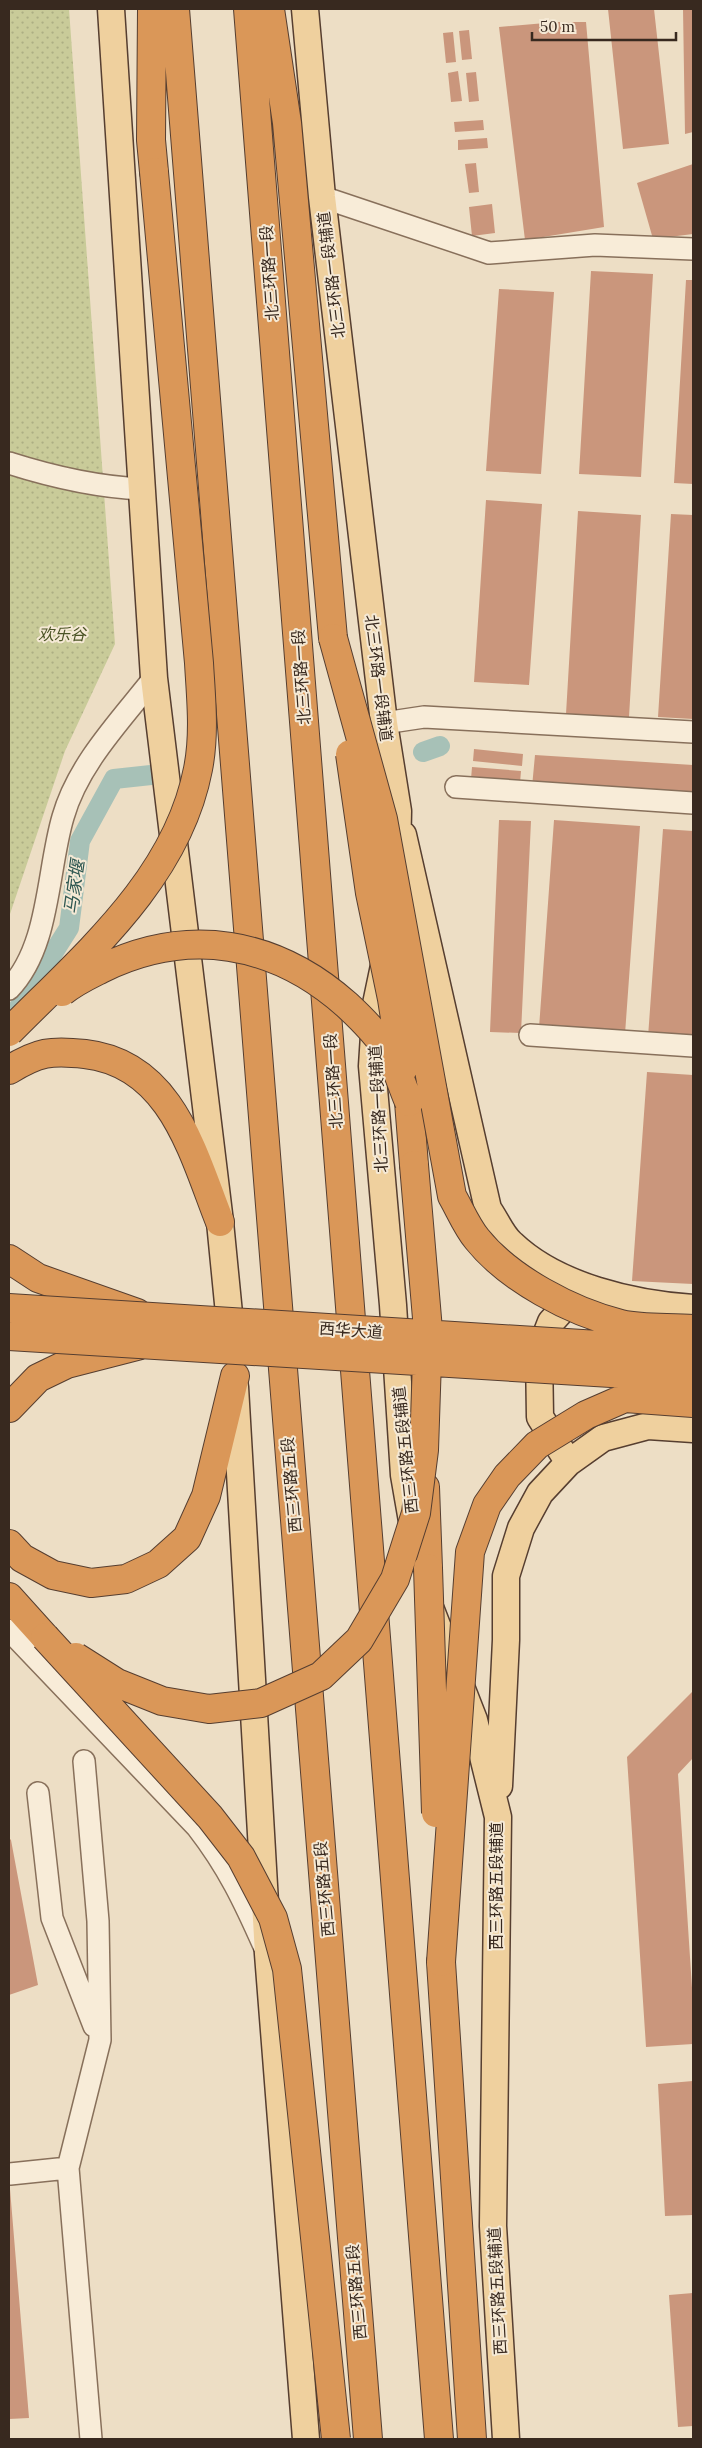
<svg xmlns="http://www.w3.org/2000/svg" width="702" height="2448" font-family="Lora,'Noto Sans SC',serif">
  <style>
    .green { fill: url(#green-dots) }
    .lines { fill: none; stroke-linecap: round; stroke-linejoin: round }
    .canal { stroke: #a7c1b7; stroke-width: 20 }
    .building { fill: #ca967c }
    .minor-casing { stroke: #88705b; stroke-width: 24 }
    .major-casing { stroke: #563e30; stroke-width: 29 }
    .highway-casing { stroke: #563e30; stroke-width: 30 }
    .minor { stroke: #f8ecd8; stroke-width: 21 }
    .major { stroke: #efd09e; stroke-width: 26 }
    .highway { stroke: #da9758; stroke-width: 28 }
    .highway-bridge-casing { stroke: #563e30; stroke-width: 30; stroke-linecap: butt }
    .highway-bridge { stroke: #da9758; stroke-width: 28 }
    .labels { text-anchor: middle; dominant-baseline: central; stroke-width: 4; stroke-linejoin: round; paint-order: stroke }
    .street-label { font-size: 16px; fill: #38291f; stroke: #f5e9d5 }
    .park-label { font-size: 16px; font-style: italic; fill: #4c5426; stroke: #f5e9d5 }
    .water-label { font-size: 18px; font-style: italic; fill: #2f5852; stroke: #f5e9d5 }
  </style>
  <defs>
    <pattern id="green-dots" width="8" height="8" patternUnits="userSpaceOnUse" patternTransform="scale(1.25)"><rect width="8" height="8" fill="#c9cb99"/><path d="M2 2h.1M6 6h.1" fill="none" stroke="#adae83" stroke-width="1.8" stroke-linecap="round"/></pattern>
  </defs>
  <rect width="100%" height="100%" fill="#eddec5"/>
  <path class="green" d="M 9,9 L 69,9 L 115,644 L 65,751 L 9,917 Z"/>
  <g class="lines">
    <path class="canal" d="M 423,752 L 440,746
      M 12,1018 L 69,928 L 80,841 L 114,779 L 151,775"/>
  </g>
  <path class="building" d="M 608,9 L 654,9 L 669,144 L 623,149 Z
    M 683,9 L 693,9 L 693,132 L 685,134 Z
    M 557,22 L 586,22 L 604,227 L 525,240 L 499,27 Z
    M 469,30 L 472,59 L 462,60 L 459,31 Z
    M 453,32 L 456,62 L 446,63 L 443,33 Z
    M 458,71 L 462,101 L 451,102 L 448,73 Z
    M 476,72 L 479,101 L 469,102 L 466,73 Z
    M 483,120 L 484,130 L 455,132 L 454,122 Z
    M 487,138 L 488,148 L 458,150 L 458,140 Z
    M 476,163 L 479,192 L 469,193 L 465,164 Z
    M 693,164 L 693,234 L 653,239 L 637,183 Z
    M 492,204 L 495,233 L 472,236 L 469,207 Z
    M 591,271 L 653,274 L 641,477 L 579,474 Z
    M 686,280 L 693,280 L 693,484 L 674,483 Z
    M 499,289 L 554,292 L 541,474 L 486,471 Z
    M 486,500 L 542,504 L 529,685 L 474,682 Z
    M 578,511 L 641,515 L 629,717 L 566,714 Z
    M 671,514 L 693,515 L 693,719 L 658,717 Z
    M 474,749 L 523,754 L 522,766 L 473,761 Z
    M 535,755 L 693,765 L 693,797 L 532,787 Z
    M 472,767 L 521,771 L 520,783 L 471,779 Z
    M 499,820 L 531,821 L 521,1033 L 490,1032 Z
    M 554,820 L 640,826 L 625,1034 L 539,1028 Z
    M 663,829 L 693,831 L 693,1040 L 648,1037 Z
    M 647,1072 L 693,1075 L 693,1284 L 632,1281 Z
    M 693,1691 L 693,1758 L 678,1774 L 693,2003 L 693,2044 L 646,2047 L 627,1757 Z
    M 9,1838 L 11,1840 L 38,1985 L 9,1995 Z
    M 693,2081 L 693,2215 L 665,2216 L 658,2084 Z
    M 9,2177 L 29,2418 L 9,2419 Z
    M 693,2293 L 693,2426 L 678,2427 L 669,2295 Z"/>
  <g class="lines">
    <g class="minor-casing">
      <path id="minor" d="M 322,197 L 489,253 L 595,245 L 693,249
        M 9,463 C 53,477 96,487 142,489
        M 384,723 L 424,717 L 693,732
        M 456,787 L 693,803
        M 9,989 C 50,947 47,871 63,817 C 78,764 121,720 154,678
        M 530,1035 L 693,1046
        M 9,1630 L 197,1827 C 228,1867 244,1901 264,1946
        M 84,1761 L 98,1921 L 100,2040 L 68,2168 L 91,2439
        M 38,1793 L 52,1918 L 94,2026
        M 10,2174 L 68,2168"/>
    </g>
    <g class="major-casing">
      <path id="major" d="M 111,9 L 154,678 L 220,1222 L 232,1344
        M 305,9 L 322,197 L 384,723 L 398,811 L 397,857
        M 403,835 L 488,1209 C 496,1220 502,1236 512,1244 C 557,1287 634,1304 693,1308
        M 385,961 L 376,1004 L 372,1066 L 393,1305 L 404,1475 L 412,1521
        M 235,1387 L 268,1954 L 306,2439
        M 564,1455 L 540,1417 L 539,1353 L 551,1322 L 582,1288
        M 431,1610 L 474,1720 L 498,1817 L 493,2226 L 506,2439
        M 499,1786 L 506,1640 L 506,1576 L 521,1528 L 540,1493 L 568,1463 L 603,1438 L 648,1426 L 693,1429"/>
    </g>
    <g class="highway-casing">
      <path id="highway" d="M 152,9 L 151,140 L 154,172
        M 175,9 L 368,2439
        M 248,9 L 439,2439
        M 270,9 L 287,123 L 333,638
        M 9,1070 C 38,1052 51,1050 85,1054 C 172,1064 193,1154 220,1222
        M 409,1102 L 414,1165
        M 9,1259 L 38,1278 L 137,1313
        M 9,1408 L 38,1378 L 67,1364 L 137,1346
        M 425,1487 L 428,1568
        M 9,1544 L 22,1558 L 53,1575 L 91,1583 L 126,1579 L 158,1564 L 187,1538 L 206,1496 L 235,1376
        M 9,1597 L 45,1637
        M 441,1962 L 472,2439"/>
    </g>
    <use href="#minor" class="minor"/>
    <use href="#major" class="major"/>
    <use href="#highway" class="highway"/>
    <g class="highway-bridge-casing">
      <path id="highway-bridge" d="M 333,638 L 383,819 L 452,1196 C 460,1210 467,1227 477,1239 C 509,1279 572,1312 621,1324 C 643,1329 670,1327 693,1329
        M 350,754 L 370,893 L 392,999 L 403,1069
        M 62,992 C 74,982 87,976 101,969 C 188,926 275,941 347,1005 C 361,1018 379,1036 389,1053 C 397,1068 402,1086 409,1102
        M 9,1032 C 84,956 177,879 198,769 C 205,734 201,698 199,663 L 154,172
        M 9,1308 L 693,1351
        M 9,1336 L 693,1378
        M 428,1568 L 436,1813
        M 45,1637 L 210,1817 L 241,1857 L 273,1918 L 287,1969 L 336,2439
        M 76,1657 L 117,1683 L 162,1701 L 209,1709 L 261,1703 L 321,1676 L 359,1640 L 395,1579 L 416,1513 L 424,1450 L 428,1330 L 414,1165
        M 441,1962 L 470,1552 L 487,1505 L 507,1476 L 537,1445 L 586,1415 L 625,1398 L 693,1403"/>
    </g>
    <use href="#highway-bridge" class="highway-bridge"/>
  </g>
  <g class="labels">
    <g class="street-label">
      <text transform="translate(269 273) rotate(-94)">北三环路一段</text>
      <text transform="translate(331 275) rotate(-97)">北三环路一段辅道</text>
      <text transform="translate(301 677) rotate(-94)">北三环路一段</text>
      <text transform="translate(379 678) rotate(83)">北三环路一段辅道</text>
      <text transform="translate(333 1081) rotate(-94)">北三环路一段</text>
      <text transform="translate(378 1109) rotate(-93)">北三环路一段辅道</text>
      <text transform="translate(351 1330) rotate(4)">西华大道</text>
      <text transform="translate(405 1450) rotate(-96)">西三环路五段辅道</text>
      <text transform="translate(291 1485) rotate(-95)">西三环路五段</text>
      <text transform="translate(496 1886) rotate(-90)">西三环路五段辅道</text>
      <text transform="translate(324 1889) rotate(-95)">西三环路五段</text>
      <text transform="translate(497 2291) rotate(-93)">西三环路五段辅道</text>
      <text transform="translate(356 2292) rotate(-95)">西三环路五段</text>
    </g>
    <g class="park-label">
      <text x="62" y="634">欢乐谷</text>
    </g>
    <g class="water-label">
      <text transform="translate(74 887) rotate(-82)">马家堰</text>
    </g>
  </g>
  <rect width="702" height="2448" fill="none" stroke="#38291f" stroke-width="20"/>
  <path d="M532 32v8h144v-8" fill="none" stroke="#38291f" stroke-width="2.5"/>
  <text x="540" y="32" font-size="15" fill="#38291f" stroke="#f5e9d5" stroke-width="4" paint-order="stroke">50 m</text>
</svg>
